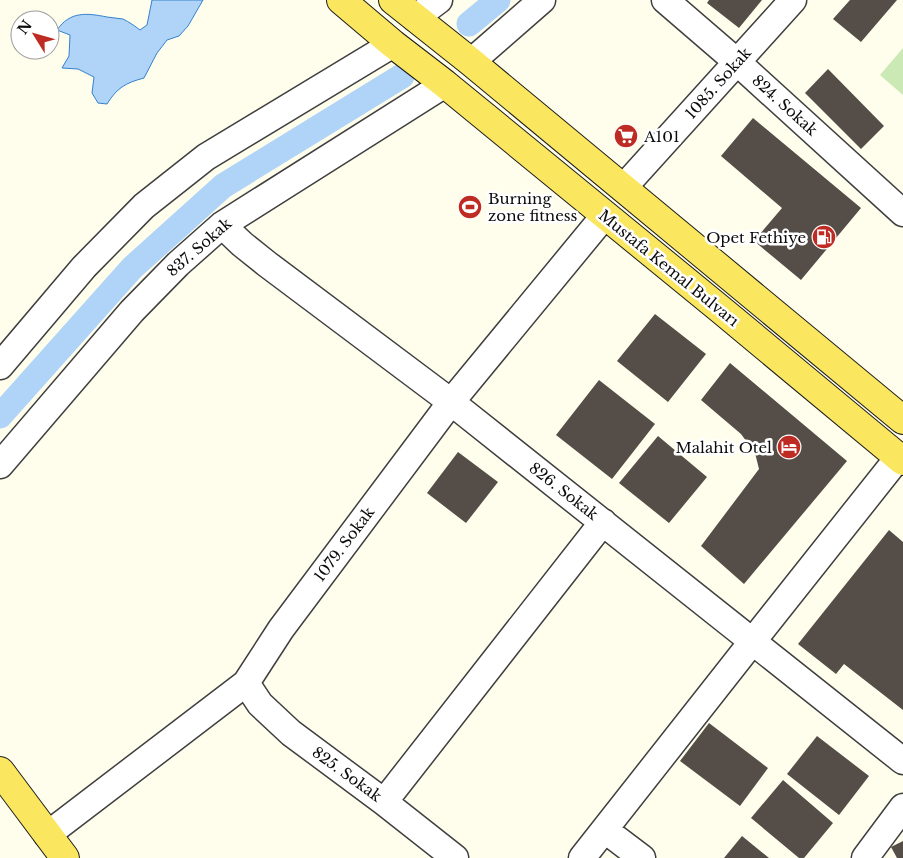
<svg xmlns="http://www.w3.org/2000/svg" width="903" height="858" font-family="'Libre Baskerville',serif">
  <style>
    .green { fill: #cae9b4 }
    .water { fill: #afd4f7; stroke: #3481cf }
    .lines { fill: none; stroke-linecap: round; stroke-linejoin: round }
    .canal { stroke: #afd4f7; stroke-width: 25 }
    .building { fill: #554e48 }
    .minor-casing { stroke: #3f3f3f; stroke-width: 29 }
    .major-casing { stroke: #1d1d1d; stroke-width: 30 }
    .minor { stroke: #fff; stroke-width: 26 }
    .major { stroke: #fbe65f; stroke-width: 28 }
    .labels { text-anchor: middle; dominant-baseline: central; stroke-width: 5; stroke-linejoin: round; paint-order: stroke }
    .street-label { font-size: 15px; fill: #0c0c0c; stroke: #fff }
    .poi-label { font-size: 15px; fill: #0c0c0c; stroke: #fff; text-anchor: start }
  </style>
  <rect width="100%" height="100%" fill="#fffdeb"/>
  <path class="green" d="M 903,48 L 903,95 L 880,75 Z"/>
  <path class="water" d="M 152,0 L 203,0 L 188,26 L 179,36 L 167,40 L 157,53 L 144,78 C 125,83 117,88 107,104 L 98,103 L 92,93 L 94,77 L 78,69 L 62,68 L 69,56 L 70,35 L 57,30 C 70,11 87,13 107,17 C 112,18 118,18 123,19 C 129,22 135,26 140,30 L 147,25 Z"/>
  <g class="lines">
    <path class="canal" d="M 469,24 L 498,0
      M 0,416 L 132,268 L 223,186 L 402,76"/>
  </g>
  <path class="building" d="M 709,0 L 762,0 L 739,28 L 707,3 Z
    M 850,0 L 897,0 L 861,42 L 833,19 Z
    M 828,69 L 884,126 L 861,149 L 805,93 Z
    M 753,118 L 861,208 L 801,280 L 754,241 L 782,208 L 721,156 Z
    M 655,314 L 706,354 L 668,402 L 617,361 Z
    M 730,363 L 847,461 L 744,584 L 701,546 L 759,469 L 755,453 L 741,434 L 701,400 Z
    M 599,380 L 655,424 L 612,479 L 556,435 Z
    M 658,436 L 707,477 L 669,523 L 619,483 Z
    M 458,452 L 498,482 L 466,523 L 427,493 Z
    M 889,530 L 903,542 L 903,710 L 844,664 L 836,674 L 798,644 Z
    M 709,723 L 768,768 L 740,806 L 680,761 Z
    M 817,736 L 869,776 L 839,815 L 787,774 Z
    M 783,780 L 833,823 L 804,858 L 799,858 L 751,818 Z
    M 742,836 L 769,858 L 724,858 Z
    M 903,841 L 903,858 L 897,858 L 891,847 Z"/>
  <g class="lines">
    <g class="minor-casing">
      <path id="minor" d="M 665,0 L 737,62 L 903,213
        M 415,18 L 439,0
        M 471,62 L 542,0
        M 623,188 L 793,0
        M 222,225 L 242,244 L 267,264 L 451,402 L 903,761
        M 0,366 L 84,267 L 144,206 L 206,157 L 393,44
        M 0,465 L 132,311 L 178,264 L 222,225 L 445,84
        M 246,683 L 260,704 L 291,733 L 384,802 L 455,858
        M 384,802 L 603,522
        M 605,830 L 642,858
        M 47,835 L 246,683 L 281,629 L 451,402 L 605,215
        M 582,858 L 752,642 L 898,458
        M 865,858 L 903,807"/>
    </g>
    <g class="major-casing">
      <path id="major" d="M 341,0 L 393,44 L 445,84 L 720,309 L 903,461
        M 393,0 L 471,62 L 903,420
        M 0,771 L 65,858"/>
    </g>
    <use href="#minor" class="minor"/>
    <use href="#major" class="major"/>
  </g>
  <defs>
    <g id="supermarket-disc" transform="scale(1.25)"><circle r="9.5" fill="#be2b22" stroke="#fff"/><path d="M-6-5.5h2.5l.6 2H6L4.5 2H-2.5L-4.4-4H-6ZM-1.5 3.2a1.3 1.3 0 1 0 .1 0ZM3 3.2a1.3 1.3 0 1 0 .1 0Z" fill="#fff"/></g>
    <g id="stadium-disc" transform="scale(1.25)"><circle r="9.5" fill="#be2b22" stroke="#fff"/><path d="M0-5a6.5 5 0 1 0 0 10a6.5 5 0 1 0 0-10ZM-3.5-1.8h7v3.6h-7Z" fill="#fff"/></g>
    <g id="fuel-disc" transform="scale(1.25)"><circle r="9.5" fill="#be2b22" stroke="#fff"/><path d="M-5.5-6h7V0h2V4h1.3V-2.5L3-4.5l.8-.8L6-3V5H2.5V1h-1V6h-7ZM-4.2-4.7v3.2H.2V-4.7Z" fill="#fff"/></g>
    <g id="hotel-disc" transform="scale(1.25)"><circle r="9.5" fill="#be2b22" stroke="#fff"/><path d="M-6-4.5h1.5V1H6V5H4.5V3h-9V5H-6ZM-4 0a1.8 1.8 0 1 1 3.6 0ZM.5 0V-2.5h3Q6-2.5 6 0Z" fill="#fff"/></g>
  </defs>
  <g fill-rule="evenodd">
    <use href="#supermarket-disc" x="626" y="136"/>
    <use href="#stadium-disc" x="470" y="207"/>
    <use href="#fuel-disc" x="824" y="237"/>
    <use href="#hotel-disc" x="789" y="447"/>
  </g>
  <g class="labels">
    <g class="street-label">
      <text transform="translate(718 83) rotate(-48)">1085. Sokak</text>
      <text transform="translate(785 105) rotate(42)">824. Sokak</text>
      <text transform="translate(199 247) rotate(-41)">837. Sokak</text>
      <text transform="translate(669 268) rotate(39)">Mustafa Kemal Bulvarı</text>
      <text transform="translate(564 491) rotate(38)">826. Sokak</text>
      <text transform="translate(344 544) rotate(-53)">1079. Sokak</text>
      <text transform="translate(347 774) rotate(36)">825. Sokak</text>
    </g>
    <g class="poi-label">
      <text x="644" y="136">A101</text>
      <text x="488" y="198">Burning<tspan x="488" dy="17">zone fitness</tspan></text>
      <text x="806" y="237" text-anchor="end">Opet Fethiye</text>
      <text x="772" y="447" text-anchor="end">Malahit Otel</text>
    </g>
  </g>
  <g transform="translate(35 35) rotate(307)"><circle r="24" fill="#ffffff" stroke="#9e9e9e"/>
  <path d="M0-4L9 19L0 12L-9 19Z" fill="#be2b22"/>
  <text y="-8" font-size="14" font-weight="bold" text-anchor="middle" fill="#0c0c0c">N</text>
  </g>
</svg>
